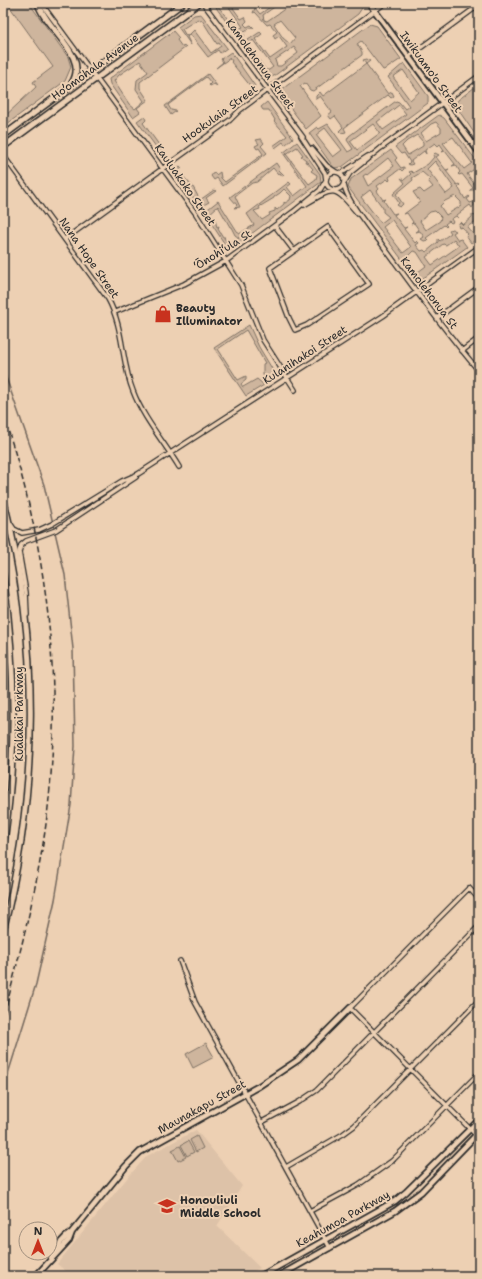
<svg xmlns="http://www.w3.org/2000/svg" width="482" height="1279" font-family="'Shantell Sans',sans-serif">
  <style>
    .built { fill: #ddc2a8 }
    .green { fill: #ceb59d; stroke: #7c7064; fill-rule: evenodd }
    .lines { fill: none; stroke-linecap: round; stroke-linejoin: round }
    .stream { stroke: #72665c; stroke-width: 1.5 }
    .minor-casing { stroke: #2b2b2b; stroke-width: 6 }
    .tertiary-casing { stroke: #2b2b2b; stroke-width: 8 }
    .secondary-casing { stroke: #2b2b2b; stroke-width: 8 }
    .minor { stroke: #edd0b3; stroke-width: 3.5 }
    .tertiary { stroke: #edd0b3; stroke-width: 4.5 }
    .secondary { stroke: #edd0b3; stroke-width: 5 }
    .rail { stroke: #2b2b2b; stroke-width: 1.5; stroke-dasharray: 6 3; stroke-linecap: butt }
    .labels { text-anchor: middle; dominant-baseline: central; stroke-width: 4; stroke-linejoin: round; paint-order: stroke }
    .street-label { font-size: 11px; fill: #2b2b2b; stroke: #edd0b3 }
    .poi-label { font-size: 11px; font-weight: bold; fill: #2b2b2b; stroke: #edd0b3; text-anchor: start }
  </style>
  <rect width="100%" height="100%" fill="#edd0b3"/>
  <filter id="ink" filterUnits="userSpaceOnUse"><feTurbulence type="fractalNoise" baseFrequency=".025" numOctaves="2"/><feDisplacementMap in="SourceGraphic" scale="8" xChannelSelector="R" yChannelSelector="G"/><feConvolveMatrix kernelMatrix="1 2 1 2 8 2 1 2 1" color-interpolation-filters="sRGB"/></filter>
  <g filter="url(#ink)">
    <path class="built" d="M 196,1130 L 242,1186 L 217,1226 L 260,1268 L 246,1276 L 72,1276 L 57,1264 L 128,1177 L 147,1156 Z"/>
    <path class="green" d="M 7,3 L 29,3 L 68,57 L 71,67 L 65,81 L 3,127 L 3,118 L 36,87 L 33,82 L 53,67 Z
      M 215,3 L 220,3 L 218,6 L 236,30 L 243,27 L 226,3 L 231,6 L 234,3 L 236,5 L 233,8 L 241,19 L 245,17 L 247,21 L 244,24 L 247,27 L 251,25 L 254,28 L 250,28 L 245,32 L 243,30 L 239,33 L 241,36 L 245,35 L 239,39 L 217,9 Z
      M 267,3 L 280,3 L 263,15 L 264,20 L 267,21 L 286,8 L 284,3 L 360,3 L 362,8 L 358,14 L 274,76 L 269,77 L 265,74 L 242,44 L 260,32 L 262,34 L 255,39 L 270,59 L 287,47 L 279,36 L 275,39 L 273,35 L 277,32 L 270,24 L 267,25 L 255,12 L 253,13 L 255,8 L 260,14 L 270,7 ZM 280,20 L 295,38 L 290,44 L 283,38 L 274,24 ZM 253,40 L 273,67 L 269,70 L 266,70 L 248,46 ZM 294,47 L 298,53 L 281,66 L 277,66 L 275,60 Z
      M 201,14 L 227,48 L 220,53 L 218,50 L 208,57 L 190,34 L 194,30 L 211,53 L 221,46 L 219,43 L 217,44 L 202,20 L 200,21 L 198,19 L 182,29 L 186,36 L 190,34 L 187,37 L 191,45 L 178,27 L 194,15 Z
      M 370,24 L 377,26 L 401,59 L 386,69 L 383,70 L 361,41 L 357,44 L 362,52 L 362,55 L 313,91 L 310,90 L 305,83 L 300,86 L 321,116 L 306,129 L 281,95 L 281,90 Z
      M 173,31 L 179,38 L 177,40 L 182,47 L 185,46 L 186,47 L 140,82 L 140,88 L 148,100 L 137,108 L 140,112 L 133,117 L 110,84 L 109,79 ZM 140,61 L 148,72 L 137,80 L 136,89 L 144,101 L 135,109 L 129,104 L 114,81 L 119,75 Z
      M 231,52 L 255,86 L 252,88 L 231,62 L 232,61 L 230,58 L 216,68 L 223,62 L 221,59 Z
      M 367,59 L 370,61 L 366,64 L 388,94 L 392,92 L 394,96 L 391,98 L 388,95 L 344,128 L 346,132 L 341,133 L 339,131 L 343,127 L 335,116 L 331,119 L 328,115 L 332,112 L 320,96 L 316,99 L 316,96 L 320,92 L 323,96 L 366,64 L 363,60 Z
      M 404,63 L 428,96 L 428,103 L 342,167 L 334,168 L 309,133 L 317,127 L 319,129 L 328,124 L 348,152 L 353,149 L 347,140 L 349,136 L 396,101 L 399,102 L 405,109 L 409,106 L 388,77 ZM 403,70 L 419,92 L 410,100 L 393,77 ZM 399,105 L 406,114 L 383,130 L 377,122 ZM 373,124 L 380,133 L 357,150 L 350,141 ZM 325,128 L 342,150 L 333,157 L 316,135 Z
      M 208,74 L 217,86 L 214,84 L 210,86 L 209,85 L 211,83 L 206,77 L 168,105 L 171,110 L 176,111 L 171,115 L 165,106 Z
      M 479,84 L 479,140 L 455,105 L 458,100 Z
      M 267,102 L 293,138 L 285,145 L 283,142 L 275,148 L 273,146 L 287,136 L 274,121 L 275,120 L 269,110 L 263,110 L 261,107 Z
      M 439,115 L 444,118 L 479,164 L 479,174 L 476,168 L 467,174 L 478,189 L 479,197 L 474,190 L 470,190 L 473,188 L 462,174 L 459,175 L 458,174 L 460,172 L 456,165 L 452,166 L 455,164 L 445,151 L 442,152 L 444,150 L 440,144 L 438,146 L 435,143 L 425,150 L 426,154 L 424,151 L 411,161 L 413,164 L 410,165 L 408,164 L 410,162 L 404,153 L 401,154 L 395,147 ZM 436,122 L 441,128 L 441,132 L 426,141 L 421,133 L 431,124 ZM 417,135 L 423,142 L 423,146 L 408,155 L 402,146 L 407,141 ZM 453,137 L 472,163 L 464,169 L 443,143 Z
      M 144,116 L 146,120 L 143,123 L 165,153 L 162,155 L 137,121 Z
      M 261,139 L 264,143 L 261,146 L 267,153 L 223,186 L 217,178 L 214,180 L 211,176 L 214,172 L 216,175 L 220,172 L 221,178 L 225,182 L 263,154 L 259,148 L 257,149 L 255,146 L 259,144 L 256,140 Z
      M 297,142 L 320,174 L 321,182 L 235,246 L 230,248 L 226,246 L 204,212 L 218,201 L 239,234 L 254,225 L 247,214 L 289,182 L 291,184 L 287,187 L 294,196 L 307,186 L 283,153 ZM 297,147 L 303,155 L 301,156 L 306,160 L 305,162 L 307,162 L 313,169 L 311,171 L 317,175 L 316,179 L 309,184 L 286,154 ZM 284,189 L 291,196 L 290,200 L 285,203 L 284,202 L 284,204 L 277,210 L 275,208 L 275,211 L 269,213 L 270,215 L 262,220 L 254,211 L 260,209 L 259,207 L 274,198 L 274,197 L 280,193 ZM 218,206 L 230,227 L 231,227 L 235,235 L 239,238 L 231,244 L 227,242 L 224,238 L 225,237 L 223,237 L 218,229 L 219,226 L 217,227 L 215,220 L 213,221 L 209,214 Z
      M 391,150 L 397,158 L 395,160 L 401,168 L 404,167 L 404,169 L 402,171 L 400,169 L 389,177 L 390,180 L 389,181 L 387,179 L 377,186 L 379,189 L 377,191 L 383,200 L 386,199 L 384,201 L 393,214 L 397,213 L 394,215 L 404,228 L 407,227 L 404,229 L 415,243 L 417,241 L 419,243 L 416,245 L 421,251 L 424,250 L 426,252 L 438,242 L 438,239 L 440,241 L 451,233 L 449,230 L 452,229 L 456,231 L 453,233 L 458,240 L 461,239 L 467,247 L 422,279 L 415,277 L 348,187 L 351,179 ZM 388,158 L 394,166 L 368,186 L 363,176 L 366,174 L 367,175 ZM 370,190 L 383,208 L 383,212 L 389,217 L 381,223 L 361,197 ZM 392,220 L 411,247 L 403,253 L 383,227 ZM 454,239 L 459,246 L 432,265 L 426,257 L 443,244 L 446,245 ZM 413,251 L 417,252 L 426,266 L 418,272 L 412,268 L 407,257 Z
      M 435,153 L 439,155 L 436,157 L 446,170 L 449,169 L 446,171 L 457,185 L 459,184 L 460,185 L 458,187 L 465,199 L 469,196 L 470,197 L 467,199 L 470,203 L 473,202 L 474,205 L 472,208 L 470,205 L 457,215 L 458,218 L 456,216 L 451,219 L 453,222 L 451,223 L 449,221 L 445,224 L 447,226 L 446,227 L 444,225 L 426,238 L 428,240 L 424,241 L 421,239 L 424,237 L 420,231 L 416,232 L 419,230 L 414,223 L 411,224 L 413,222 L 407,213 L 404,214 L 420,202 L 413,192 L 420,189 L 424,193 L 433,187 L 428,181 L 430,179 L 422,172 L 412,178 L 413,180 L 396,194 L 403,204 L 400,207 L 397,205 L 399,203 L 393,194 L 405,183 L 401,178 L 404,180 L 411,174 L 409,172 L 411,171 L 413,173 L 428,164 L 434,157 L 433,155 ZM 435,161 L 454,188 L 446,194 L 427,169 ZM 455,196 L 461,202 L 461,206 L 446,215 L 440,206 L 445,201 ZM 435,211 L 441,217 L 440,221 L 426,230 L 420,221 L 430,212 Z
      M 276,163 L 280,169 L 279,170 L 284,175 L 282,176 L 280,173 L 278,174 L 273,168 L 257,182 L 252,183 L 235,196 L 240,207 L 234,208 L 237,205 L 230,197 Z
      M 180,166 L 182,168 L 178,171 L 193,187 L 200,200 L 214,190 L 216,191 L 206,198 L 209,202 L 200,207 L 174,171 Z
      M 479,213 L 479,219 L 467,227 L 474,235 L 479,231 L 479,238 L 471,243 L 466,236 L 468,234 L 462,227 L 459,228 L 458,225 L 460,222 L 463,225 L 472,217 L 472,214 L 474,216 Z
      M 249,325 L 259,347 L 274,372 L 274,377 L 268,382 L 263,375 L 263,364 L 265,363 L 246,330 L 218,349 L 238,380 L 246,376 L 246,380 L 241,384 L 243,387 L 257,379 L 264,385 L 246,396 L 214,348 Z
      M 206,1043 L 214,1057 L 193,1068 L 186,1054 Z
      M 197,1136 L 203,1148 L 196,1152 L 190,1140 Z
      M 188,1141 L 194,1152 L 187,1156 L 181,1145 Z
      M 180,1146 L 186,1157 L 178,1161 L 172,1150 Z"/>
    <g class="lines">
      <path class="stream" d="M 3,369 L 44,485 L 65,575 L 73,649 L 75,746 L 71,805 L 55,900 L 36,984 L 3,1090"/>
      <g class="minor-casing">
        <path id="minor" d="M 41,3 L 196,214 L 241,285 L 263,340 L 295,390
          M 203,3 L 303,137
          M 408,57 L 479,5
          M 312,148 L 327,166 L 336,172
          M 3,155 L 108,299 C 124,328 121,361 133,391 C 143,418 164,442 179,467
          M326 181a9 9 0 1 1 18 0a9 9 0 1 1-18 0Z
          M 339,173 L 345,171 L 368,156
          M 345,181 L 350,173 L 381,148 L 479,76
          M 344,184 C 345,198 371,231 381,243 C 412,286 444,330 479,371
          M 304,205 C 336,186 334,186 358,214
          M 275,226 L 294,251 L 270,268 L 289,318 L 295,330 L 307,325 L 369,284 L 328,227 L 294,251
          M 65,239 L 230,120 L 240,110 L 385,3
          M 115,312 L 184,284 L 226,261 L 293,212 L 320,190 L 326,180 L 325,173 L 301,136
          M 437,318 L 479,287
          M 462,351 L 479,338
          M 10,523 L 14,529 L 22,533 L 39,530 L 52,524 L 122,481 L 138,474 L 383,316 L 479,247
          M 27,615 L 26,592 L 19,552 L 21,545 L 26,541 L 56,530 L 136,477
          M 479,899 L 469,888 L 350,1008 L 479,1138
          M 180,961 L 195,1002 L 330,1248
          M 262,1122 L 299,1102 L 317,1090 L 479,926
          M 286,1167 L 343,1134 L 354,1126 L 479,1000
          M 310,1211 L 358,1185 L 392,1161 L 479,1073"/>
      </g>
      <g class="tertiary-casing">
        <path id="tertiary" d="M 369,3 L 479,152
          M 51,1258 C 56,1247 63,1238 72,1232
          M 36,1276 L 69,1240 L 72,1232 L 126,1166 L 140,1152 L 259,1086 L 298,1060 L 350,1008
          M 261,1276 L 395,1201 L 406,1192 L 479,1120
          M 279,1276 L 395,1211 L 421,1192 L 479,1132"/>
      </g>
      <g class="secondary-casing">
        <path id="secondary" d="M 38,3 C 45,29 90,56 72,83
          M 3,136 L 183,3
          M 3,147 L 199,3
          M 3,498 C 40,640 39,788 3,931
          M 3,575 C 16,666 17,757 3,848"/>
      </g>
      <use href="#minor" class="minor"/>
      <use href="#tertiary" class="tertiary"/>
      <use href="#secondary" class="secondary"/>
      <path class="rail" d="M 3,415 C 48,546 64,686 46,824 C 37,890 19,955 3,1020"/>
    </g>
  </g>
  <defs>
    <g id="shop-bare" transform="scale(1.38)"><path d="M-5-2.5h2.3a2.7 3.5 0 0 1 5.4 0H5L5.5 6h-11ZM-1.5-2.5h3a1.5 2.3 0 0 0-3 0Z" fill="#c8321e" stroke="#edd0b3" stroke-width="2.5" paint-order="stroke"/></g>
    <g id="school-bare" transform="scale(1.38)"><path d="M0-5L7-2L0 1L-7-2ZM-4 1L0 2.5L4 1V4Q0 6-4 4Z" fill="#c8321e" stroke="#edd0b3" stroke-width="2.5" paint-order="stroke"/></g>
  </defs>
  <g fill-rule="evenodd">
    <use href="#shop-bare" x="163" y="314"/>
    <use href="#school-bare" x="167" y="1206"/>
  </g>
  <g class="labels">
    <g class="street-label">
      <text transform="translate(260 64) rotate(54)">Kamolehonua Street</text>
      <text transform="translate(95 67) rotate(-36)">Ho’omohala Avenue</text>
      <text transform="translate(431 72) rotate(54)">Iwikuamo'o Street</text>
      <text transform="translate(220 114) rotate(-36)">Hookulaia Street</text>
      <text transform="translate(185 185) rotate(55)">Kauluakoko Street</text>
      <text transform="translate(223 250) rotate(-32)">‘Ōnohi‘ula St</text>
      <text transform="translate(89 258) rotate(55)">Nana Hope Street</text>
      <text transform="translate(429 293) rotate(53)">Kamolehonua St</text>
      <text transform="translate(305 355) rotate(-33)">Kulanihakoi Street</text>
      <text transform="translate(19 714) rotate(-90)">Kualakai Parkway</text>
      <text transform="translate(202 1107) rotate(-29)">Maunakapu Street</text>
      <text transform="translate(343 1219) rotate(-29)">Keahumoa Parkway</text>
    </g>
    <g class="poi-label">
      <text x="176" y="308">Beauty<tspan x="176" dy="13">Illuminator</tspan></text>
      <text x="180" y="1200">Honouliuli<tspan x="180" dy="13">Middle School</tspan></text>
    </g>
  </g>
  <rect width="482" height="1279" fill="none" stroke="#edd0b3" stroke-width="16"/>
  <rect x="8" y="8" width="466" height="1263" fill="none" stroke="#2b2b2b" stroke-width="1.5" filter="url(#ink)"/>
  <g transform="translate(38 1241)"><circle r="19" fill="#edd0b3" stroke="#9f8e7d"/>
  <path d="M0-3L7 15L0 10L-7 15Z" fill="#c8321e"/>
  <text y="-6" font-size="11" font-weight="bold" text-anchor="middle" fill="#2b2b2b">N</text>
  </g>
</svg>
